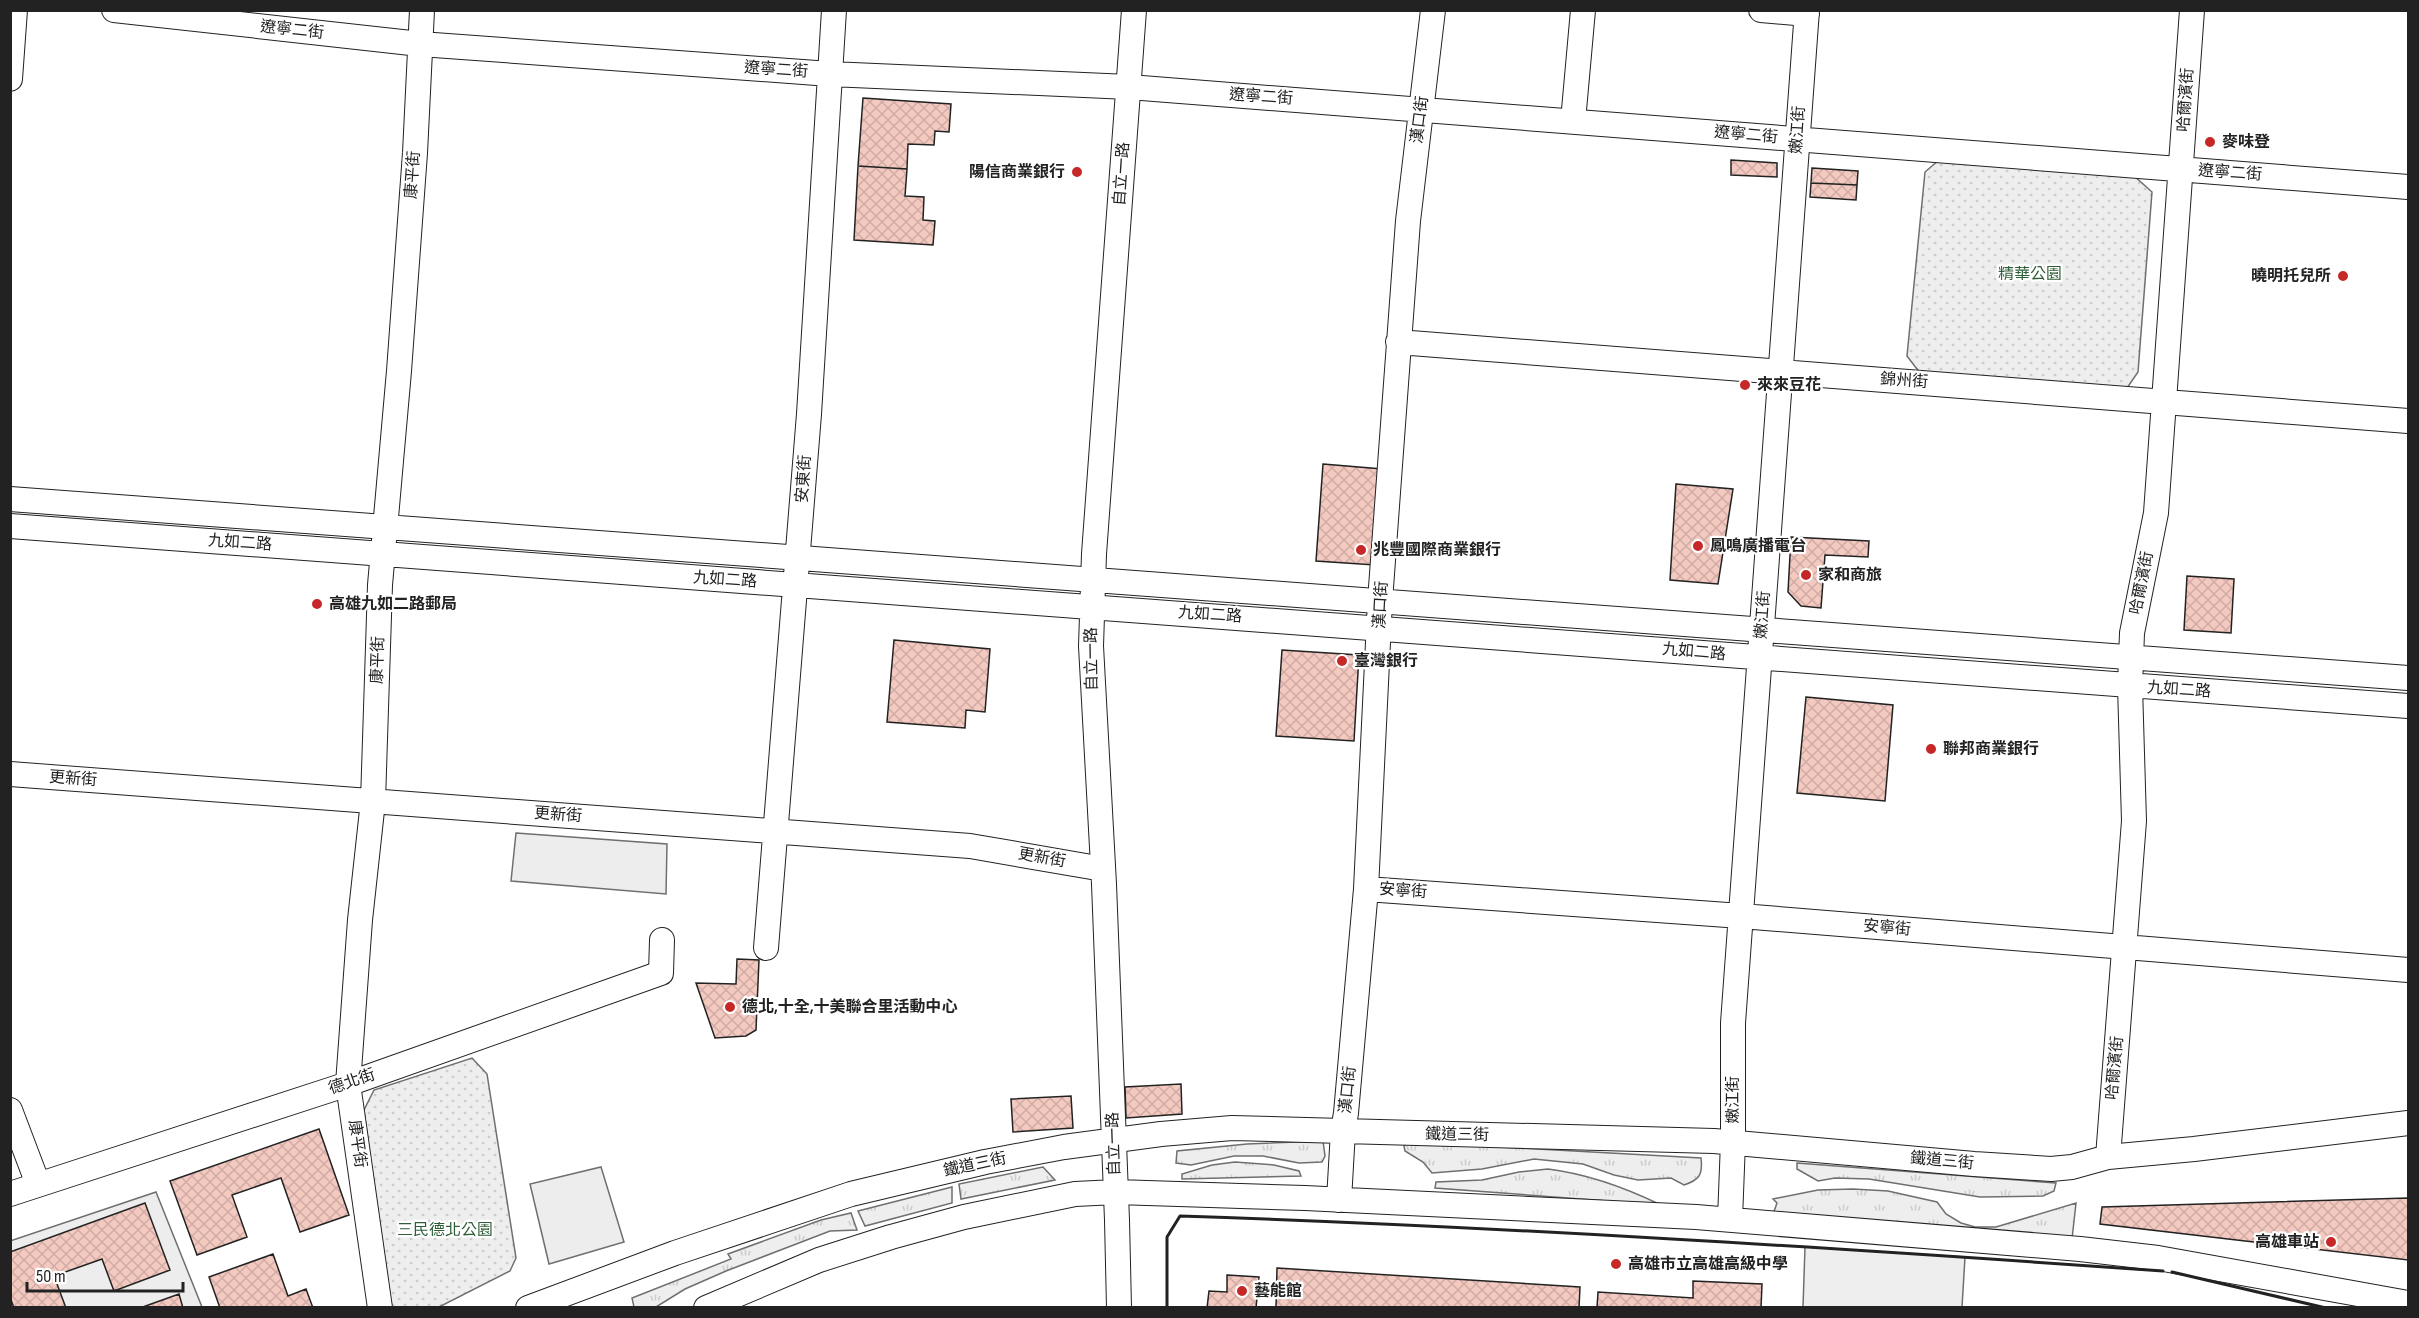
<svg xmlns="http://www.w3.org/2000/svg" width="2419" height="1318" font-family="'Sofia Sans Condensed','Noto Sans TC',sans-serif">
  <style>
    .grass { fill: url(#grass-tufts); stroke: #6f6f6f; stroke-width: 1.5 }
    .park { fill: url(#park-dots); stroke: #6f6f6f; stroke-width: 1.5 }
    .pitch { fill: #eee; stroke: #6f6f6f; stroke-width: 1.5 }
    .parking { fill: #ededed; stroke: #6f6f6f; stroke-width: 1.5 }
    .building { fill: url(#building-cross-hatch); stroke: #222; stroke-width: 1.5 }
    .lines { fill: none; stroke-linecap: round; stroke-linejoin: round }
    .minor-casing { stroke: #222; stroke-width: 26 }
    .minor { stroke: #fff; stroke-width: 24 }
    .wall { stroke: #222; stroke-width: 3 }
    .poi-dot { fill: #c62828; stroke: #fff; stroke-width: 2 }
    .labels { text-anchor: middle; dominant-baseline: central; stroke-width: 4.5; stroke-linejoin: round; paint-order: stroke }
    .street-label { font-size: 16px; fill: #222; stroke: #fff }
    .poi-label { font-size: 16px; font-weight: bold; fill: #222; stroke: #fff; text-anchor: start }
    .park-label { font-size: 16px; fill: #2f5e38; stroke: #fff }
  </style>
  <defs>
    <pattern id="grass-tufts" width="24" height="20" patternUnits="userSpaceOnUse" patternTransform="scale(1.5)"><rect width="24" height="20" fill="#eee"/><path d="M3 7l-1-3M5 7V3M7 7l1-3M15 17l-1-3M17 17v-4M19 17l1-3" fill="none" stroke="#ccc"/></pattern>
    <pattern id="park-dots" width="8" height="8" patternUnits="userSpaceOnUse" patternTransform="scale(1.5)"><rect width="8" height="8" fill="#eee"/><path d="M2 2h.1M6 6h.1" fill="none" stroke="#ccc" stroke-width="1.8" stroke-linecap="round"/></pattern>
    <pattern id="building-cross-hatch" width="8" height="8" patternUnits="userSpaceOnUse" patternTransform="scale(1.5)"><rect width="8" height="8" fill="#f3c9c0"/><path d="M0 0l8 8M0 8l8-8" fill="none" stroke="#d0aca5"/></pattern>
  </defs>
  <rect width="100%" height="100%" fill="#fff"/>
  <path class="grass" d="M 1323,1141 L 1325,1156 L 1322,1162 L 1299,1163 L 1263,1156 L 1234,1156 L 1191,1165 L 1176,1163 L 1177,1151 L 1247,1144 Z
    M 1410,1142 L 1701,1158 C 1703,1175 1699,1180 1684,1185 L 1671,1178 L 1638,1180 L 1614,1175 L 1583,1164 L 1534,1159 L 1482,1169 L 1432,1173 L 1423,1162 L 1405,1151 L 1404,1146 Z
    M 1235,1162 L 1274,1165 L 1299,1171 L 1301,1176 L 1182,1179 L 1182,1174 L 1212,1165 Z
    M 1797,1163 L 2056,1183 L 2054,1191 L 2043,1196 L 1980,1197 L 1869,1179 L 1835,1178 L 1818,1181 L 1797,1169 Z
    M 1043,1167 L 1055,1180 L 961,1199 L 959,1184 Z
    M 1548,1169 C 1588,1174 1624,1187 1661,1205 L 1435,1188 L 1436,1182 L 1482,1180 L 1519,1172 Z
    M 952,1187 L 952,1203 L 865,1226 L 858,1211 Z
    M 1853,1189 L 1888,1191 L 1937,1202 L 1946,1214 L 1961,1223 L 1975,1227 L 1996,1227 L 2076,1203 L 2072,1239 L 1773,1214 L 1777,1203 L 1773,1199 L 1818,1190 Z
    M 851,1213 L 857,1230 L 830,1231 L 726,1271 L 685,1289 L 656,1307 L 634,1307 L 632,1298 L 731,1259 L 728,1254 L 821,1220 Z"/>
  <path class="park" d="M 1939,160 L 2133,175 L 2152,192 L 2138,372 L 2127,388 L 1920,373 L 1907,356 L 1925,172 Z
    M 472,1058 L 487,1074 L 516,1258 L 510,1271 L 439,1307 L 389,1307 L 364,1110 L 374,1090 Z"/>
  <path class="pitch" d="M 1805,1247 L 1965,1257 L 1962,1307 L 1803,1307 Z"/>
  <path class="parking" d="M 516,833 L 667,844 L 666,894 L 511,881 Z
    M 601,1167 L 624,1242 L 549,1264 L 530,1184 Z
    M 156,1192 L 202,1307 L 11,1307 L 10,1241 Z"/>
  <path class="building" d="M 863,98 L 951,104 L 949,132 L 935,131 L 934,145 L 908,144 L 907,169 L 858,166 Z
    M 1731,160 L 1777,163 L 1777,177 L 1731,175 Z
    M 858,166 L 907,169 L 905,196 L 924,197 L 923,220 L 935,221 L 933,245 L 854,240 Z
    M 1812,168 L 1858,171 L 1857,185 L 1811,183 Z
    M 1811,183 L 1857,185 L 1856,200 L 1810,197 Z
    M 1323,464 L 1382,469 L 1375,565 L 1316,561 Z
    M 1676,484 L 1733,489 L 1718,584 L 1670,580 Z
    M 1791,537 L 1869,541 L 1868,557 L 1825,555 L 1821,608 L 1801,606 L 1788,592 Z
    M 2187,576 L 2234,579 L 2231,633 L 2184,630 Z
    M 894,640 L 990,649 L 985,712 L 966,710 L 965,728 L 887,722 Z
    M 1282,650 L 1359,655 L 1354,741 L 1276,736 Z
    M 1806,697 L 1893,705 L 1885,801 L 1797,793 Z
    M 737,959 L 759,960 L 756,1030 L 746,1036 L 715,1038 L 696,983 L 736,984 Z
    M 1181,1084 L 1182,1114 L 1126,1118 L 1125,1087 Z
    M 1071,1096 L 1073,1128 L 1013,1132 L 1011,1099 Z
    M 319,1129 L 349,1215 L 300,1232 L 281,1178 L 232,1195 L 247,1237 L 197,1255 L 170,1181 Z
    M 2408,1198 L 2408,1260 L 2100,1224 L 2102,1207 Z
    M 145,1203 L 170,1270 L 114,1291 L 102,1259 L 54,1276 L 66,1308 L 14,1308 L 10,1297 L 10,1252 Z
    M 273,1254 L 288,1296 L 306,1289 L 313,1308 L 220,1308 L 209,1277 Z
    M 1277,1268 L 1580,1287 L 1579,1308 L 1276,1308 Z
    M 1227,1275 L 1259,1277 L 1256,1308 L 1207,1308 L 1209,1291 L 1227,1292 Z
    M 1693,1281 L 1762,1284 L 1761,1308 L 1597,1308 L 1598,1292 L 1693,1298 Z
    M 179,1294 L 183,1308 L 140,1308 Z"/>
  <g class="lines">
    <g class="minor-casing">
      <path id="minor" d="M 114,10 L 420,44 L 830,74 L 1129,87 L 2408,187
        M 1761,10 L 1807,14
        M 10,79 L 15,10
        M 1573,121 L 1583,10
        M 1398,342 L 2408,421
        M 10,499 L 2408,678
        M 10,526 L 2408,706
        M 10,774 L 970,846 L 1103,869
        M 1366,889 L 1741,916 L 2408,970
        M 766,948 L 809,414 L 834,10
        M 10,1110 L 38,1184
        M 2108,1157 L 2134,821 L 2130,686 L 2132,633 L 2156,513 L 2192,10
        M 10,1194 L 348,1084 L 661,973 L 662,940
        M 1339,1200 L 1343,1131 L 1346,1113 L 1366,889 L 1380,601 L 1408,221 L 1433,10
        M 1730,1219 L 1733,1142 L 1733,1023 L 1807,10
        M 380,1308 L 348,1084 L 360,920 L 373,801 L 380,585 L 399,371 L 415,153 L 422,10
        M 528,1308 L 675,1253 L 851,1194 L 985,1162 L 1064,1147 L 1161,1134 L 1232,1128 L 1714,1141 L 1974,1164 L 2051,1169 L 2072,1167 L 2108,1157 L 2194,1149 L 2408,1123
        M 706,1308 L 819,1260 L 891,1237 L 964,1217 L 1075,1194 L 1116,1192 L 1305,1198 L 1696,1217 L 2080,1249 L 2158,1258 L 2408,1303
        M 1119,1308 L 1117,1220 L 1104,884 L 1091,646 L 1094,554 L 1134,10"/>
    </g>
    <use href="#minor" class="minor"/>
    <path class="wall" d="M 2172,1272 L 2326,1308
      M 1167,1308 L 1167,1237 L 1180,1216 C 1508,1227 1836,1248 2163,1271"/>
  </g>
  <g class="poi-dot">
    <circle cx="2210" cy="142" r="6"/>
    <circle cx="1077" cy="172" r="6"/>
    <circle cx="2343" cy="276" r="6"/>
    <circle cx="1745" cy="385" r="6"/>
    <circle cx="1698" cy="546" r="6"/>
    <circle cx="1361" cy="550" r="6"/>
    <circle cx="1806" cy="575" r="6"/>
    <circle cx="317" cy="604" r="6"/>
    <circle cx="1342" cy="661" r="6"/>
    <circle cx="1931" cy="749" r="6"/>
    <circle cx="730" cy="1007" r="6"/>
    <circle cx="2331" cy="1242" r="6"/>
    <circle cx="1616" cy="1264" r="6"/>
    <circle cx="1242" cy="1291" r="6"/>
  </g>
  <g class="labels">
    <g class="street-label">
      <text transform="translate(292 30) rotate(6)">遼寧二街</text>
      <text transform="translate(776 70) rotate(4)">遼寧二街</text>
      <text transform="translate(1261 97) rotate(4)">遼寧二街</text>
      <text transform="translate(2186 100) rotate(-86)">哈爾濱街</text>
      <text transform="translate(1420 120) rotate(-83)">漢口街</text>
      <text transform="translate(1798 130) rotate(-86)">嫩江街</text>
      <text transform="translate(1746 135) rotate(5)">遼寧二街</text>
      <text transform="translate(2230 173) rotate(4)">遼寧二街</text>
      <text transform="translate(1122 174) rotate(-86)">自立一路</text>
      <text transform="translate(413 175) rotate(-86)">康平街</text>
      <text transform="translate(1904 381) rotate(4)">錦州街</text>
      <text transform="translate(804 479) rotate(-86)">安東街</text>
      <text transform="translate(240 543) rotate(4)">九如二路</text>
      <text transform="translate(725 580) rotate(4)">九如二路</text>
      <text transform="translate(2142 583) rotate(-79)">哈爾濱街</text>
      <text transform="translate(1381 605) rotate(-87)">漢口街</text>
      <text transform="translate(1210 615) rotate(4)">九如二路</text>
      <text transform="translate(1763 615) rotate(-86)">嫩江街</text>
      <text transform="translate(1694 652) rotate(5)">九如二路</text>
      <text transform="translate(1092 659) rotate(-91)">自立一路</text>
      <text transform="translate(378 660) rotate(-88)">康平街</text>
      <text transform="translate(2179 690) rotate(4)">九如二路</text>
      <text transform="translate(73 779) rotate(4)">更新街</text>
      <text transform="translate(558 815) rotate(4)">更新街</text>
      <text transform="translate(1042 858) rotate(10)">更新街</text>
      <text transform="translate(1403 891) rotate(4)">安寧街</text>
      <text transform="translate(1887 928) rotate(5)">安寧街</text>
      <text transform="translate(2115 1068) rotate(-85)">哈爾濱街</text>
      <text transform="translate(352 1082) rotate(-19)">德北街</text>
      <text transform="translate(1348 1090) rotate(-84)">漢口街</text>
      <text transform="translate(1733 1100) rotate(-90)">嫩江街</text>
      <text transform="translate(1457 1135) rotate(1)">鐵道三街</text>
      <text transform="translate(357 1144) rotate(82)">康平街</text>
      <text transform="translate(1114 1144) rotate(-92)">自立一路</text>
      <text transform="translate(1942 1161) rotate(5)">鐵道三街</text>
      <text transform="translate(975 1165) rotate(-12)">鐵道三街</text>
    </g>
    <g class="poi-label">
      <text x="2222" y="142">麥味登</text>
      <text x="1065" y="172" text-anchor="end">陽信商業銀行</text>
      <text x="2331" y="276" text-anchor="end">曉明托兒所</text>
      <text x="1757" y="385">來來豆花</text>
      <text x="1710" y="546">鳳鳴廣播電台</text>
      <text x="1373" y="550">兆豐國際商業銀行</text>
      <text x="1818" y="575">家和商旅</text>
      <text x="329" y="604">高雄九如二路郵局</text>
      <text x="1354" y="661">臺灣銀行</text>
      <text x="1943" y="749">聯邦商業銀行</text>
      <text x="742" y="1007">德北,十全,十美聯合里活動中心</text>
      <text x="2319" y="1242" text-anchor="end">高雄車站</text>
      <text x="1628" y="1264">高雄市立高雄高級中學</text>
      <text x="1254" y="1291">藝能館</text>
    </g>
    <g class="park-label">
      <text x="2030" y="274">精華公園</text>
      <text x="445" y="1230">三民德北公園</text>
    </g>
  </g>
  <rect width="2419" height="1318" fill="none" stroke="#222222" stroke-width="24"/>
  <path d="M27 1282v9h156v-9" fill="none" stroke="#222222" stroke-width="3"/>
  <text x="36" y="1282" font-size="18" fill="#222222" stroke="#ffffff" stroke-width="4.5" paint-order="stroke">50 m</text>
</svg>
